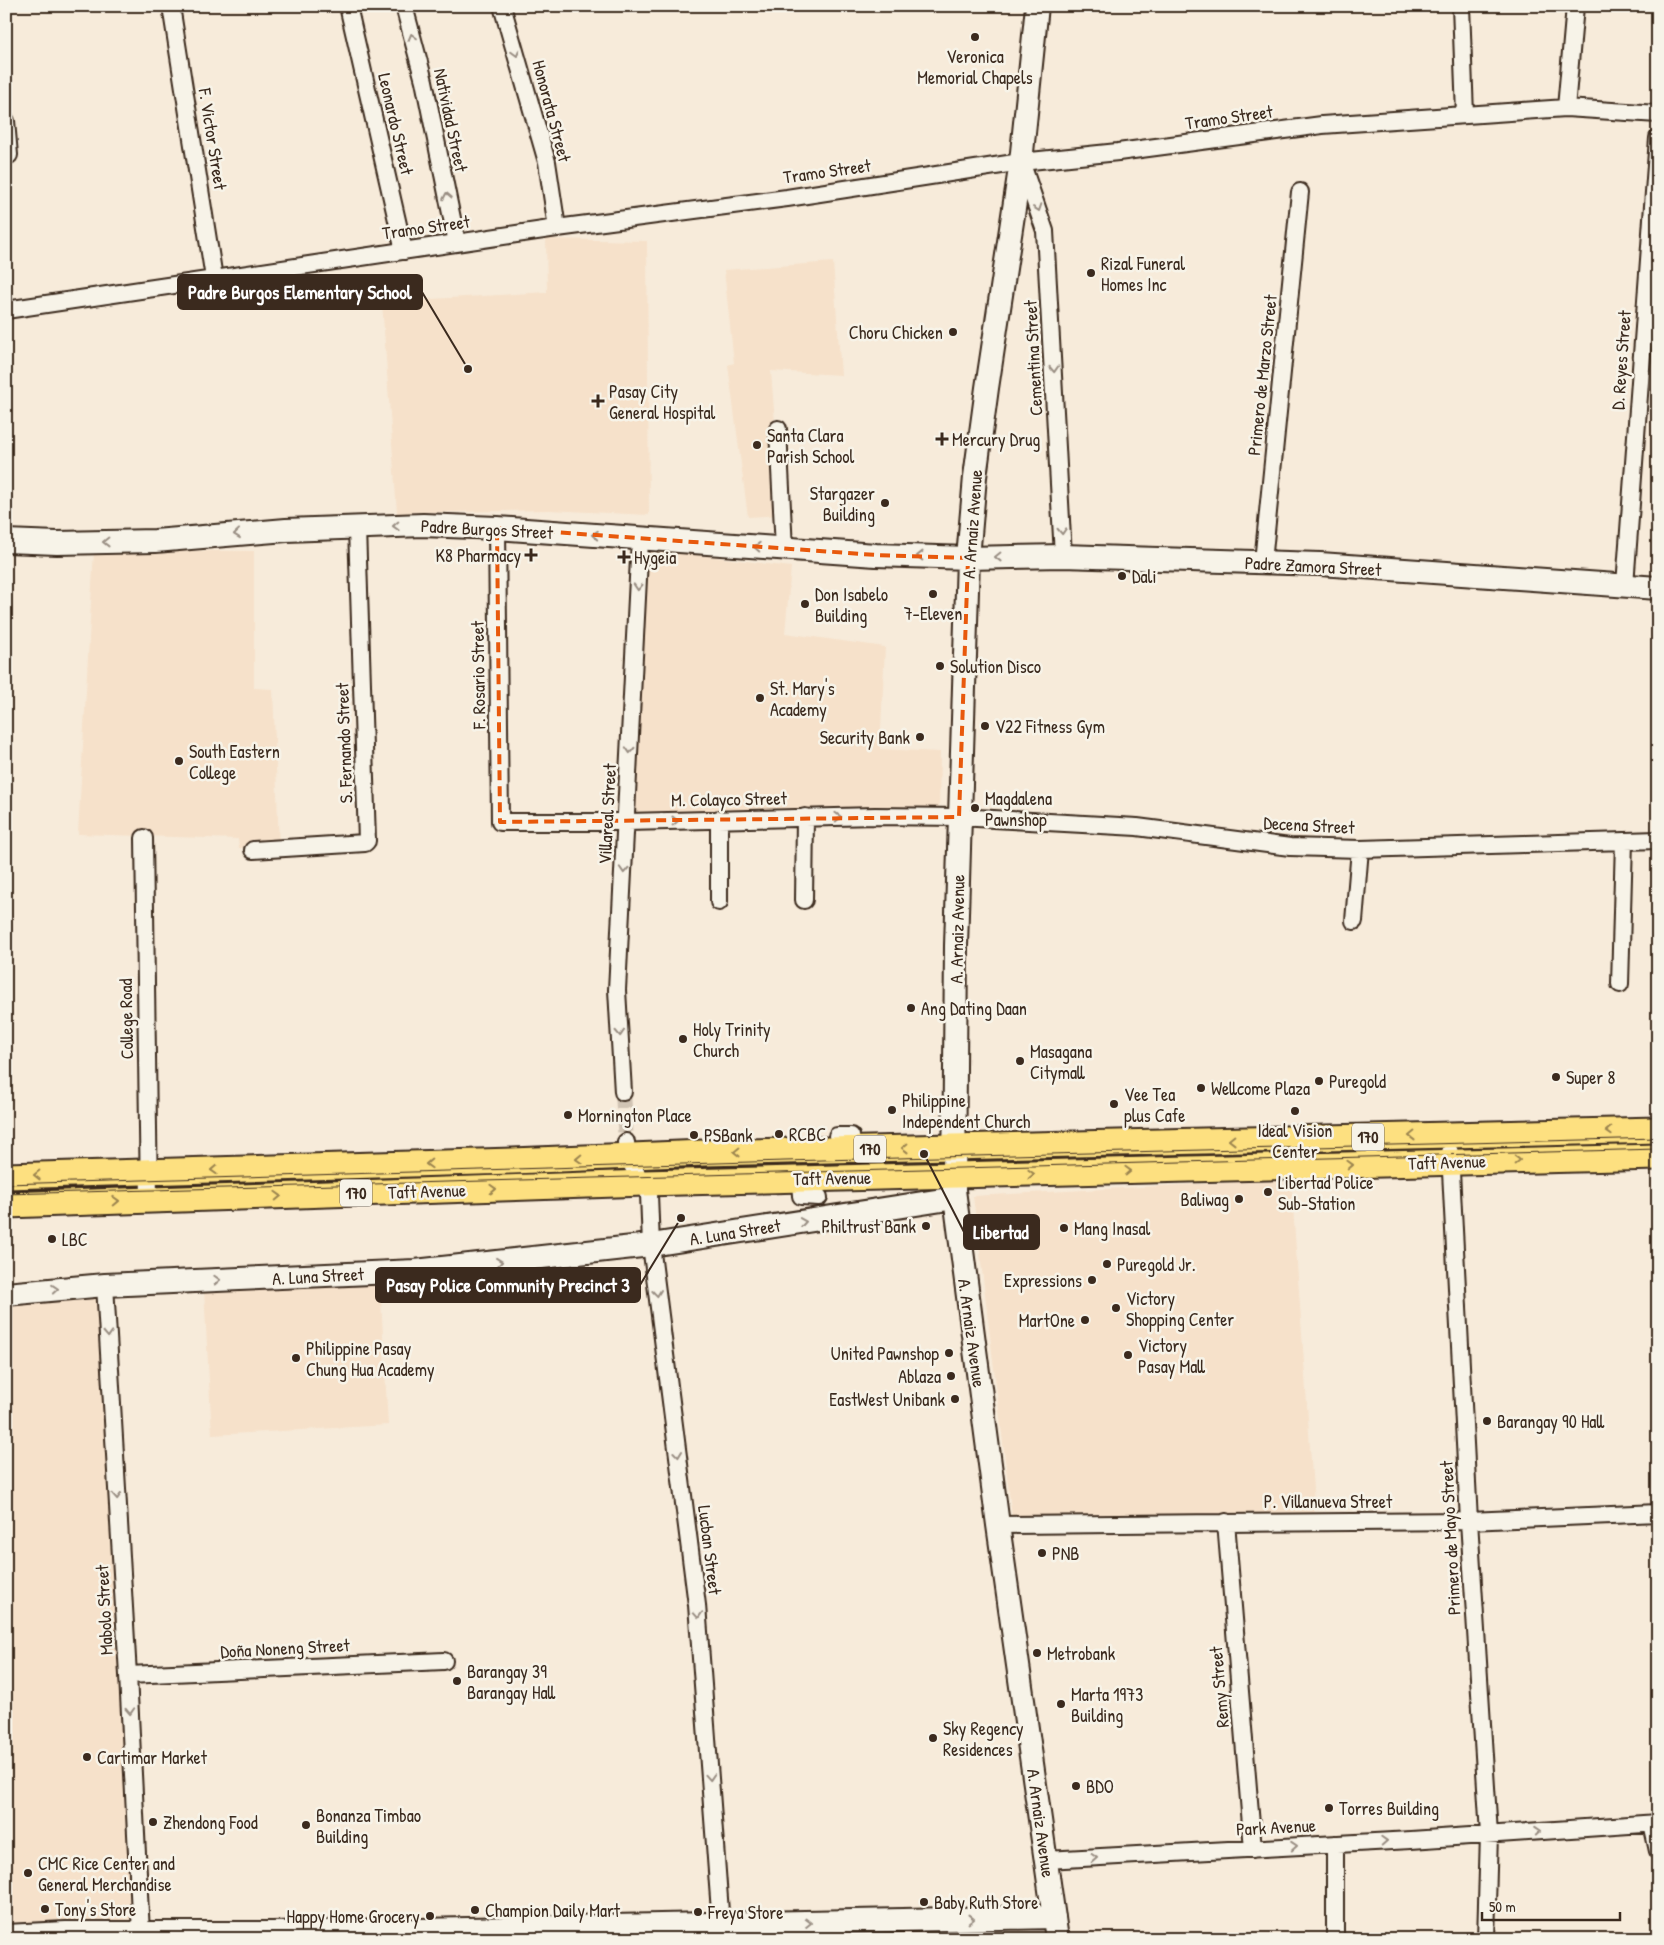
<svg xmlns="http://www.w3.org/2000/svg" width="1664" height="1945" font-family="'Patrick Hand',sans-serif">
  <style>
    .built { fill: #f6e1ca }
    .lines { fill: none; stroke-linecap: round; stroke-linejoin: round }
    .street-tunnel { stroke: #d1c4b4; stroke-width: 16; stroke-dasharray: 16 8; stroke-linecap: butt }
    .street-casing { stroke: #3b2a1e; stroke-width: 20 }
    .secondary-casing { stroke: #3b2a1e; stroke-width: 26 }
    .primary-casing { stroke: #3b2a1e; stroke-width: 29 }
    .street { stroke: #f7f3e8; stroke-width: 16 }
    .secondary { stroke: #f7f3e8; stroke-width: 22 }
    .primary { stroke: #fde080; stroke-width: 25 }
    .tram { stroke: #3b2a1e; stroke-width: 1 }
    .oneway { stroke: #998e83 }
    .oneway2 { stroke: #9c854f }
    .marked { fill: none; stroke: #e8590c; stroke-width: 4; stroke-dasharray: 10 6; stroke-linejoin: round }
    .poi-dot { fill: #3b2a1e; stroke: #f7f3e8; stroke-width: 2 }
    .labels { text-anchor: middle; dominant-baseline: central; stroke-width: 5; stroke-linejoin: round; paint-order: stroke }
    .shield { fill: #f7f3e8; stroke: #73665b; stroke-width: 1 }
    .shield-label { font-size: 16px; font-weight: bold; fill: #3b2a1e }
    .poi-label { font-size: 18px; fill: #3b2a1e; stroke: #f7f3e8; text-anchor: start }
    .street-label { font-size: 18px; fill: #3b2a1e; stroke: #f7f3e8 }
    .leader { fill: none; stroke: #3b2a1e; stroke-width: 2 }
    .callout-dot { fill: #3b2a1e; stroke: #f7f3e8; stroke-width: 2 }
    .callout { fill: #3b2a1e; stroke: #3b2a1e; stroke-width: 2 }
    .callout-label { font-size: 19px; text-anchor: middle; font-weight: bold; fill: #fff }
  </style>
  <rect width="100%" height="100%" fill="#f7ebda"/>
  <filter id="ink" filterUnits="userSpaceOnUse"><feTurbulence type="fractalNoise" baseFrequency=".02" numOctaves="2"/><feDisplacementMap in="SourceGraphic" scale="10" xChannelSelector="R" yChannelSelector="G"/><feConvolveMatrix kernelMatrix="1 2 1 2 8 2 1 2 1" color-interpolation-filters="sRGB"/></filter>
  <g filter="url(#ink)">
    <path class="built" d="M 546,239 L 647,241 L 649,515 L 549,510 L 397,513 L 382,302 L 547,292 Z
      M 833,262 L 841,375 L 771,371 L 782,515 L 748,517 L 728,365 L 734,363 L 724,270 Z
      M 647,548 L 791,567 L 785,633 L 885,647 L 880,749 L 940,752 L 939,811 L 633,816 Z
      M 94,550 L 254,551 L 254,688 L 273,689 L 279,846 L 239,848 L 238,839 L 78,834 Z
      M 1291,1179 L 1315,1517 L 1013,1525 L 973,1196 Z
      M 380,1281 L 388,1425 L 212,1435 L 204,1291 Z
      M 98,1294 L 134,1919 L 6,1927 L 6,1303 Z"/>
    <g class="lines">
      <path class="street-tunnel" d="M 623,1092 L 626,1142"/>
      <g class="street-casing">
        <path id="street" d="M 171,6 L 214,278
          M 348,6 L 404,251
          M 404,6 L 424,81 L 457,243
          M 502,6 L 547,162 L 557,228
          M 1461,6 L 1465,115
          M 1566,108 L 1575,6
          M 6,121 L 9,155 L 6,155
          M 1022,164 L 1045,231 L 1063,556
          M 6,310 L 557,228 L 787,198 L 1021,162 L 1118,152 L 1322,125 L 1566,108 L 1658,114
          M 778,429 L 784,549
          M 497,528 L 500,822 L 627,822 L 875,816 L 959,817 L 1137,827 L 1290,847 L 1360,849 L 1658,840
          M 1263,562 L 1300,192
          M 1625,585 L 1658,138
          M 719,819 L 719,902
          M 144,838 L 149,1200
          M 253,850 L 365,843 L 367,841 L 357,528
          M 804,900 L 805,817
          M 1354,921 L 1360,849
          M 1620,984 L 1624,841
          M 623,1092 L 617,990 L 640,539
          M 837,1136 L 851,1136 L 852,1149
          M 626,1142 L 627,1157 L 649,1194 L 651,1245 L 697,1605 L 721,1925
          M 1450,1152 L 1469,1521 L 1489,1834 L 1486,1939
          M 800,1179 L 801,1196 L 819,1197
          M 105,1285 L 128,1675 L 141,1933
          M 1226,1522 L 1253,1849
          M 998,1525 L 1469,1521 L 1658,1513
          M 128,1675 L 444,1661
          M 1652,1824 L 1658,1851
          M 1046,1860 L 1411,1840 L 1658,1823
          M 1335,1939 L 1335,1844"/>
      </g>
      <g class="secondary-casing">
        <path id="secondary" d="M 1037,6 L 1021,162 L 987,388 L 975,477 L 968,558 L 956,946 L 954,1190 L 998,1525 L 1057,1939
          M 6,541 L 57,543 L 155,541 L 286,530 L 423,525 L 497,528 L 876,555 L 968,558 L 1063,556 L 1320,564 L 1658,588
          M 6,1294 L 105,1285 L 415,1271 L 651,1245 L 955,1198
          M 6,1936 L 66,1933 L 272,1933 L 1054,1917"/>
      </g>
      <g class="primary-casing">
        <path id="primary" d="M 6,1176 L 513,1161 L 703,1153 L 1658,1130
          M 6,1205 L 644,1183 L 1658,1157"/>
      </g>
      <use href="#street" class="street"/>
      <use href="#secondary" class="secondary"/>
      <use href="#primary" class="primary"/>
      <path class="tram" d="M 6,1184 L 785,1161 L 1658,1138
        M 6,1194 L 1658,1149"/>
    </g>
    <defs><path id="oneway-chevron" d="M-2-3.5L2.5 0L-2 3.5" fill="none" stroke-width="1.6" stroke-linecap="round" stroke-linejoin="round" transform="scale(1.25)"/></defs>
    <g class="oneway">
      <use href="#oneway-chevron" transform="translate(412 37) rotate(-105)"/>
      <use href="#oneway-chevron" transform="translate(516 53) rotate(74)"/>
      <use href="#oneway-chevron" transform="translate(447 196) rotate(-101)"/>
      <use href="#oneway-chevron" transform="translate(1038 208) rotate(71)"/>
      <use href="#oneway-chevron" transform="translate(1054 369) rotate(87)"/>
      <use href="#oneway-chevron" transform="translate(396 526) rotate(178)"/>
      <use href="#oneway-chevron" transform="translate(1062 531) rotate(87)"/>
      <use href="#oneway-chevron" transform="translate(237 534) rotate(174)"/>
      <use href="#oneway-chevron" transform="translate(595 535) rotate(-176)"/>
      <use href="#oneway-chevron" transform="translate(106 542) rotate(179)"/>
      <use href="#oneway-chevron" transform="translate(757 547) rotate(-177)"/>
      <use href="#oneway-chevron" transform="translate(920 556) rotate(-179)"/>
      <use href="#oneway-chevron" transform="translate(998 557) rotate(179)"/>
      <use href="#oneway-chevron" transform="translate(638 587) rotate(93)"/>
      <use href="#oneway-chevron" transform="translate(630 750) rotate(93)"/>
      <use href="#oneway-chevron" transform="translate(838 817) rotate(-2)"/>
      <use href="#oneway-chevron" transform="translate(675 821) rotate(-1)"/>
      <use href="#oneway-chevron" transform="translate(624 870) rotate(93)"/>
      <use href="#oneway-chevron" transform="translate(620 1033) rotate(87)"/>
      <use href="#oneway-chevron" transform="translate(803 1222) rotate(-9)"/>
      <use href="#oneway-chevron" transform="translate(499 1262) rotate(-6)"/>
      <use href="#oneway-chevron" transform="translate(217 1280) rotate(-3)"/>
      <use href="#oneway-chevron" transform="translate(55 1289) rotate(-5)"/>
      <use href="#oneway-chevron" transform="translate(657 1293) rotate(83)"/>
      <use href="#oneway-chevron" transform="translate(108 1334) rotate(87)"/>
      <use href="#oneway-chevron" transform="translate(678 1454) rotate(83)"/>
      <use href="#oneway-chevron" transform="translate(117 1496) rotate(87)"/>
      <use href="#oneway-chevron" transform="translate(698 1615) rotate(86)"/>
      <use href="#oneway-chevron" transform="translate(130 1711) rotate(87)"/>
      <use href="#oneway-chevron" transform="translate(710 1777) rotate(86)"/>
      <use href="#oneway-chevron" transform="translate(1538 1831) rotate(-4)"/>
      <use href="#oneway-chevron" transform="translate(1384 1841) rotate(-3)"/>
      <use href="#oneway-chevron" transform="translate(1294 1846) rotate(-4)"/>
      <use href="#oneway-chevron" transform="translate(1094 1858) rotate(-3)"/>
      <use href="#oneway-chevron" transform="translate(971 1919) rotate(-1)"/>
      <use href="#oneway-chevron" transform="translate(808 1923) rotate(-1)"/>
    </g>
    <g class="oneway2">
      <use href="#oneway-chevron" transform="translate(1609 1131) rotate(178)"/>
      <use href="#oneway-chevron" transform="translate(1412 1136) rotate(179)"/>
      <use href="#oneway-chevron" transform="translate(1232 1140) rotate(179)"/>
      <use href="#oneway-chevron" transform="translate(905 1148) rotate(179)"/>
      <use href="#oneway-chevron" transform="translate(737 1152) rotate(179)"/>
      <use href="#oneway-chevron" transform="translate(579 1159) rotate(178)"/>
      <use href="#oneway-chevron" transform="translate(1517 1160) rotate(-1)"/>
      <use href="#oneway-chevron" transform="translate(429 1164) rotate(178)"/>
      <use href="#oneway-chevron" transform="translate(1350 1165) rotate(-2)"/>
      <use href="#oneway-chevron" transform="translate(214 1170) rotate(178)"/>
      <use href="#oneway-chevron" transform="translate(1128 1171) rotate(-2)"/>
      <use href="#oneway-chevron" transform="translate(1031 1174) rotate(-2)"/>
      <use href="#oneway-chevron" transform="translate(37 1175) rotate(179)"/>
      <use href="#oneway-chevron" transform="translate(493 1189) rotate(-2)"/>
      <use href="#oneway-chevron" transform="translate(278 1196) rotate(-2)"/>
      <use href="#oneway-chevron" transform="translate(116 1201) rotate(-2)"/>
    </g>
  </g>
  <path class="marked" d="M 497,528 L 876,555 L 968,558 L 959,817 L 500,822 Z"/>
  <g class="poi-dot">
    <circle cx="975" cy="37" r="5"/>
    <circle cx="1091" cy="273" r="5"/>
    <circle cx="953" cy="332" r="5"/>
    <path d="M595.5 393.5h5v5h5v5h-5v5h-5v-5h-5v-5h5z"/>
    <path d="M939.5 431.5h5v5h5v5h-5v5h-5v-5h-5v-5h5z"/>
    <circle cx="757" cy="445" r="5"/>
    <circle cx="885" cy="503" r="5"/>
    <path d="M528.5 547.5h5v5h5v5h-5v5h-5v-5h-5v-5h5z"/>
    <path d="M621.5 549.5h5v5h5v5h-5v5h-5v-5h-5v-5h5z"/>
    <circle cx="1122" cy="576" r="5"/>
    <circle cx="933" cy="594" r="5"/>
    <circle cx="805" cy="604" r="5"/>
    <circle cx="940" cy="666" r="5"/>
    <circle cx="760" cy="698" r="5"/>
    <circle cx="985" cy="726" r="5"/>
    <circle cx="920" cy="737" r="5"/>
    <circle cx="179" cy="761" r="5"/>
    <circle cx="975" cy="808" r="5"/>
    <circle cx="911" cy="1008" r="5"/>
    <circle cx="683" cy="1039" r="5"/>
    <circle cx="1020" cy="1061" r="5"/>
    <circle cx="1556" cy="1077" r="5"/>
    <circle cx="1319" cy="1081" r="5"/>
    <circle cx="1201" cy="1088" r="5"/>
    <circle cx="1114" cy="1104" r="5"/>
    <circle cx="892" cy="1110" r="5"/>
    <circle cx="1295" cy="1111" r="5"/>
    <circle cx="568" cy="1115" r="5"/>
    <circle cx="779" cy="1134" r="5"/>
    <circle cx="694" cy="1135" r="5"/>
    <circle cx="1268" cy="1192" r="5"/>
    <circle cx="1239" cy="1199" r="5"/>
    <circle cx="926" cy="1226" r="5"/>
    <circle cx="1064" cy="1228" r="5"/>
    <circle cx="52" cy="1239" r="5"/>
    <circle cx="1107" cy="1264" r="5"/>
    <circle cx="1092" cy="1280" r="5"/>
    <circle cx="1116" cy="1308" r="5"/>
    <circle cx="1085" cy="1320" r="5"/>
    <circle cx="949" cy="1353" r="5"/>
    <circle cx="1128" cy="1355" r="5"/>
    <circle cx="296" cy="1358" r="5"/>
    <circle cx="951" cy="1376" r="5"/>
    <circle cx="955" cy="1399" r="5"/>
    <circle cx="1487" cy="1421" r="5"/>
    <circle cx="1042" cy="1553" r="5"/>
    <circle cx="1037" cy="1653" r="5"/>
    <circle cx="457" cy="1681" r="5"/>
    <circle cx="1061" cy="1704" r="5"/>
    <circle cx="933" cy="1738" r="5"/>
    <circle cx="87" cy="1757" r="5"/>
    <circle cx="1076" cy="1786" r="5"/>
    <circle cx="1329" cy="1808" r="5"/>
    <circle cx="153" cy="1822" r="5"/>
    <circle cx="306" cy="1825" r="5"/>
    <circle cx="28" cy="1873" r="5"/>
    <circle cx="924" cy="1902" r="5"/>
    <circle cx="45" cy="1909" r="5"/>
    <circle cx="475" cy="1910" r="5"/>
    <circle cx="698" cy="1912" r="5"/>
    <circle cx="430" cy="1916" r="5"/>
  </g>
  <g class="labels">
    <g class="shield">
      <rect x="1352" y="1123.5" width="32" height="27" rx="4"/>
      <rect x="854" y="1135.5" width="32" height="27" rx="4"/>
      <rect x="340" y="1179.5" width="32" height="27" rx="4"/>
    </g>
    <g class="shield-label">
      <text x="1368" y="1137">170</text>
      <text x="870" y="1149">170</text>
      <text x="356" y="1193">170</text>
    </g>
    <g class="poi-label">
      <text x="975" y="56" text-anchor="middle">Veronica<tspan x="975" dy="21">Memorial Chapels</tspan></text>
      <text x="1101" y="263">Rizal Funeral<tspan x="1101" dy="21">Homes Inc</tspan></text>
      <text x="943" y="332" text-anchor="end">Choru Chicken</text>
      <text x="609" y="391">Pasay City<tspan x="609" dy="21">General Hospital</tspan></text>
      <text x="767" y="435">Santa Clara<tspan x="767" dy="21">Parish School</tspan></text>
      <text x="952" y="439">Mercury Drug</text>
      <text x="875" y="493" text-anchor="end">Stargazer<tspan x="875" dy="21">Building</tspan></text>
      <text x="521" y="555" text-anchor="end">K8 Pharmacy</text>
      <text x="634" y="557">Hygeia</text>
      <text x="1132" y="576">Dali</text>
      <text x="815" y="594">Don Isabelo<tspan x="815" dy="21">Building</tspan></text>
      <text x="933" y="613" text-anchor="middle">7-Eleven</text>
      <text x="950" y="666">Solution Disco</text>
      <text x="770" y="688">St. Mary's<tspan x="770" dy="21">Academy</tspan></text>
      <text x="995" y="726">V22 Fitness Gym</text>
      <text x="910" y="737" text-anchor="end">Security Bank</text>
      <text x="189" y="751">South Eastern<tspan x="189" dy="21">College</tspan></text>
      <text x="985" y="798">Magdalena<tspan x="985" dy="21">Pawnshop</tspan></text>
      <text x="921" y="1008">Ang Dating Daan</text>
      <text x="693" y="1029">Holy Trinity<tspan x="693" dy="21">Church</tspan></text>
      <text x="1030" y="1051">Masagana<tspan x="1030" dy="21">Citymall</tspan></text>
      <text x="1566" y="1077">Super 8</text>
      <text x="1329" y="1081">Puregold</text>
      <text x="1211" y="1088">Wellcome Plaza</text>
      <text x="1124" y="1094">Vee Tea<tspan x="1124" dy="21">plus Cafe</tspan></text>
      <text x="902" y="1100">Philippine<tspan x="902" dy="21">Independent Church</tspan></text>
      <text x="578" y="1115">Mornington Place</text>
      <text x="1295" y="1130" text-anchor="middle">Ideal Vision<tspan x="1295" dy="21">Center</tspan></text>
      <text x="789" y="1134">RCBC</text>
      <text x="704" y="1135">PSBank</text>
      <text x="1278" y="1182">Libertad Police<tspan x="1278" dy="21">Sub-Station</tspan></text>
      <text x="1229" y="1199" text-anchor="end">Baliwag</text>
      <text x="916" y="1226" text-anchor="end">Philtrust Bank</text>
      <text x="1074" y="1228">Mang Inasal</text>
      <text x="62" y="1239">LBC</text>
      <text x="1117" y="1264">Puregold Jr.</text>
      <text x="1082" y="1280" text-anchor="end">Expressions</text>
      <text x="1126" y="1298">Victory<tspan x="1126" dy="21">Shopping Center</tspan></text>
      <text x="1075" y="1320" text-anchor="end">MartOne</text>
      <text x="1138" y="1345">Victory<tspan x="1138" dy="21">Pasay Mall</tspan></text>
      <text x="306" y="1348">Philippine Pasay<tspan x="306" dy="21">Chung Hua Academy</tspan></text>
      <text x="939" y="1353" text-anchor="end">United Pawnshop</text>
      <text x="941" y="1376" text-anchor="end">Ablaza</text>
      <text x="945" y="1399" text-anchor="end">EastWest Unibank</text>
      <text x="1497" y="1421">Barangay 90 Hall</text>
      <text x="1052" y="1553">PNB</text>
      <text x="1047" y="1653">Metrobank</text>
      <text x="467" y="1671">Barangay 39<tspan x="467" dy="21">Barangay Hall</tspan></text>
      <text x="1071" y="1694">Marta 1973<tspan x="1071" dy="21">Building</tspan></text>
      <text x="943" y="1728">Sky Regency<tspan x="943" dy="21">Residences</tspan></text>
      <text x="97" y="1757">Cartimar Market</text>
      <text x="1086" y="1786">BDO</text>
      <text x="1339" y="1808">Torres Building</text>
      <text x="316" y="1815">Bonanza Timbao<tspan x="316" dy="21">Building</tspan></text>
      <text x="163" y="1822">Zhendong Food</text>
      <text x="38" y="1863">CMC Rice Center and<tspan x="38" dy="21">General Merchandise</tspan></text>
      <text x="934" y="1902">Baby Ruth Store</text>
      <text x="55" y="1909">Tony's Store</text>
      <text x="485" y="1910">Champion Daily Mart</text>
      <text x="708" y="1912">Freya Store</text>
      <text x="420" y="1916" text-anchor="end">Happy Home Grocery</text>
    </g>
    <g class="street-label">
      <text transform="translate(552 111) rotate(75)">Honorata Street</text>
      <text transform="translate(1229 117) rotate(-8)">Tramo Street</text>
      <text transform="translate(451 120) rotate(78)">Natividad Street</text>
      <text transform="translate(396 124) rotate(77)">Leonardo Street</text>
      <text transform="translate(213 139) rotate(81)">F. Victor Street</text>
      <text transform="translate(827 171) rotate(-8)">Tramo Street</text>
      <text transform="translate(426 227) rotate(-8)">Tramo Street</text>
      <text transform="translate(1033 358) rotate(-93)">Cementina Street</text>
      <text transform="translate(1621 360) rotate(-86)">D. Reyes Street</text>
      <text transform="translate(1262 375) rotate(-84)">Primero de Marzo Street</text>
      <text transform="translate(972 524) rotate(-86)">A. Arnaiz Avenue</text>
      <text transform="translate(487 529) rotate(3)">Padre Burgos Street</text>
      <text transform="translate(1313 566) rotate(3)">Padre Zamora Street</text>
      <text transform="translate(478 675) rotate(-91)">F. Rosario Street</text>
      <text transform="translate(344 743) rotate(-92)">S. Fernando Street</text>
      <text transform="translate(729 799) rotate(-1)">M. Colayco Street</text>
      <text transform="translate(607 814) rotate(-87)">Villareal Street</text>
      <text transform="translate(1309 825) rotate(3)">Decena Street</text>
      <text transform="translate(957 929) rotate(-89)">A. Arnaiz Avenue</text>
      <text transform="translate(126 1019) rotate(-91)">College Road</text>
      <text transform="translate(1447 1162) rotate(-2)">Taft Avenue</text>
      <text transform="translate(832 1178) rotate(-1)">Taft Avenue</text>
      <text transform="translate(427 1191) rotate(-2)">Taft Avenue</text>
      <text transform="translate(735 1232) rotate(-9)">A. Luna Street</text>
      <text transform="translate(318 1276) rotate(-3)">A. Luna Street</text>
      <text transform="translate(972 1333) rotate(82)">A. Arnaiz Avenue</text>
      <text x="1328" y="1501">P. Villanueva Street</text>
      <text transform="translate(1450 1538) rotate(-93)">Primero de Mayo Street</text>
      <text transform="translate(710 1550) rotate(83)">Lucban Street</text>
      <text transform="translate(104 1610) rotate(-93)">Mabolo Street</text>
      <text transform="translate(285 1648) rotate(-3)">Doña Noneng Street</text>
      <text transform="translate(1219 1687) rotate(-95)">Remy Street</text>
      <text transform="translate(1041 1823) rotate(82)">A. Arnaiz Avenue</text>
      <text transform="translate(1276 1827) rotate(-3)">Park Avenue</text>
    </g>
  </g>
  <path class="leader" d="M468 369L422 292M924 1154L964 1232M681 1218L640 1285"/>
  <g class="callout-dot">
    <circle cx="468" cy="369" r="5"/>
    <circle cx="924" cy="1154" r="5"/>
    <circle cx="681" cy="1218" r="5"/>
  </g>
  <g class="callout">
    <rect x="178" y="275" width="244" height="34" rx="5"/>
    <rect x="964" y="1215" width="75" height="34" rx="5"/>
    <rect x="376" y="1268" width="264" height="34" rx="5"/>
  </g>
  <g class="callout-label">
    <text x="300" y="299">Padre Burgos Elementary School</text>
    <text x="1001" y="1239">Libertad</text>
    <text x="508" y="1292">Pasay Police Community Precinct 3</text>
  </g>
  <rect width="1664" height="1945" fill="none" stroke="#f7f3e8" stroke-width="25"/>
  <rect x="12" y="12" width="1639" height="1920" fill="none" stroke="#3b2a1e" stroke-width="2" filter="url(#ink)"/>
  <path d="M1482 1912v8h138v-8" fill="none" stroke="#3b2a1e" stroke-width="2.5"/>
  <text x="1489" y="1912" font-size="15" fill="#3b2a1e" stroke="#f7f3e8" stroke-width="4" paint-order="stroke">50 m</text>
</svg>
